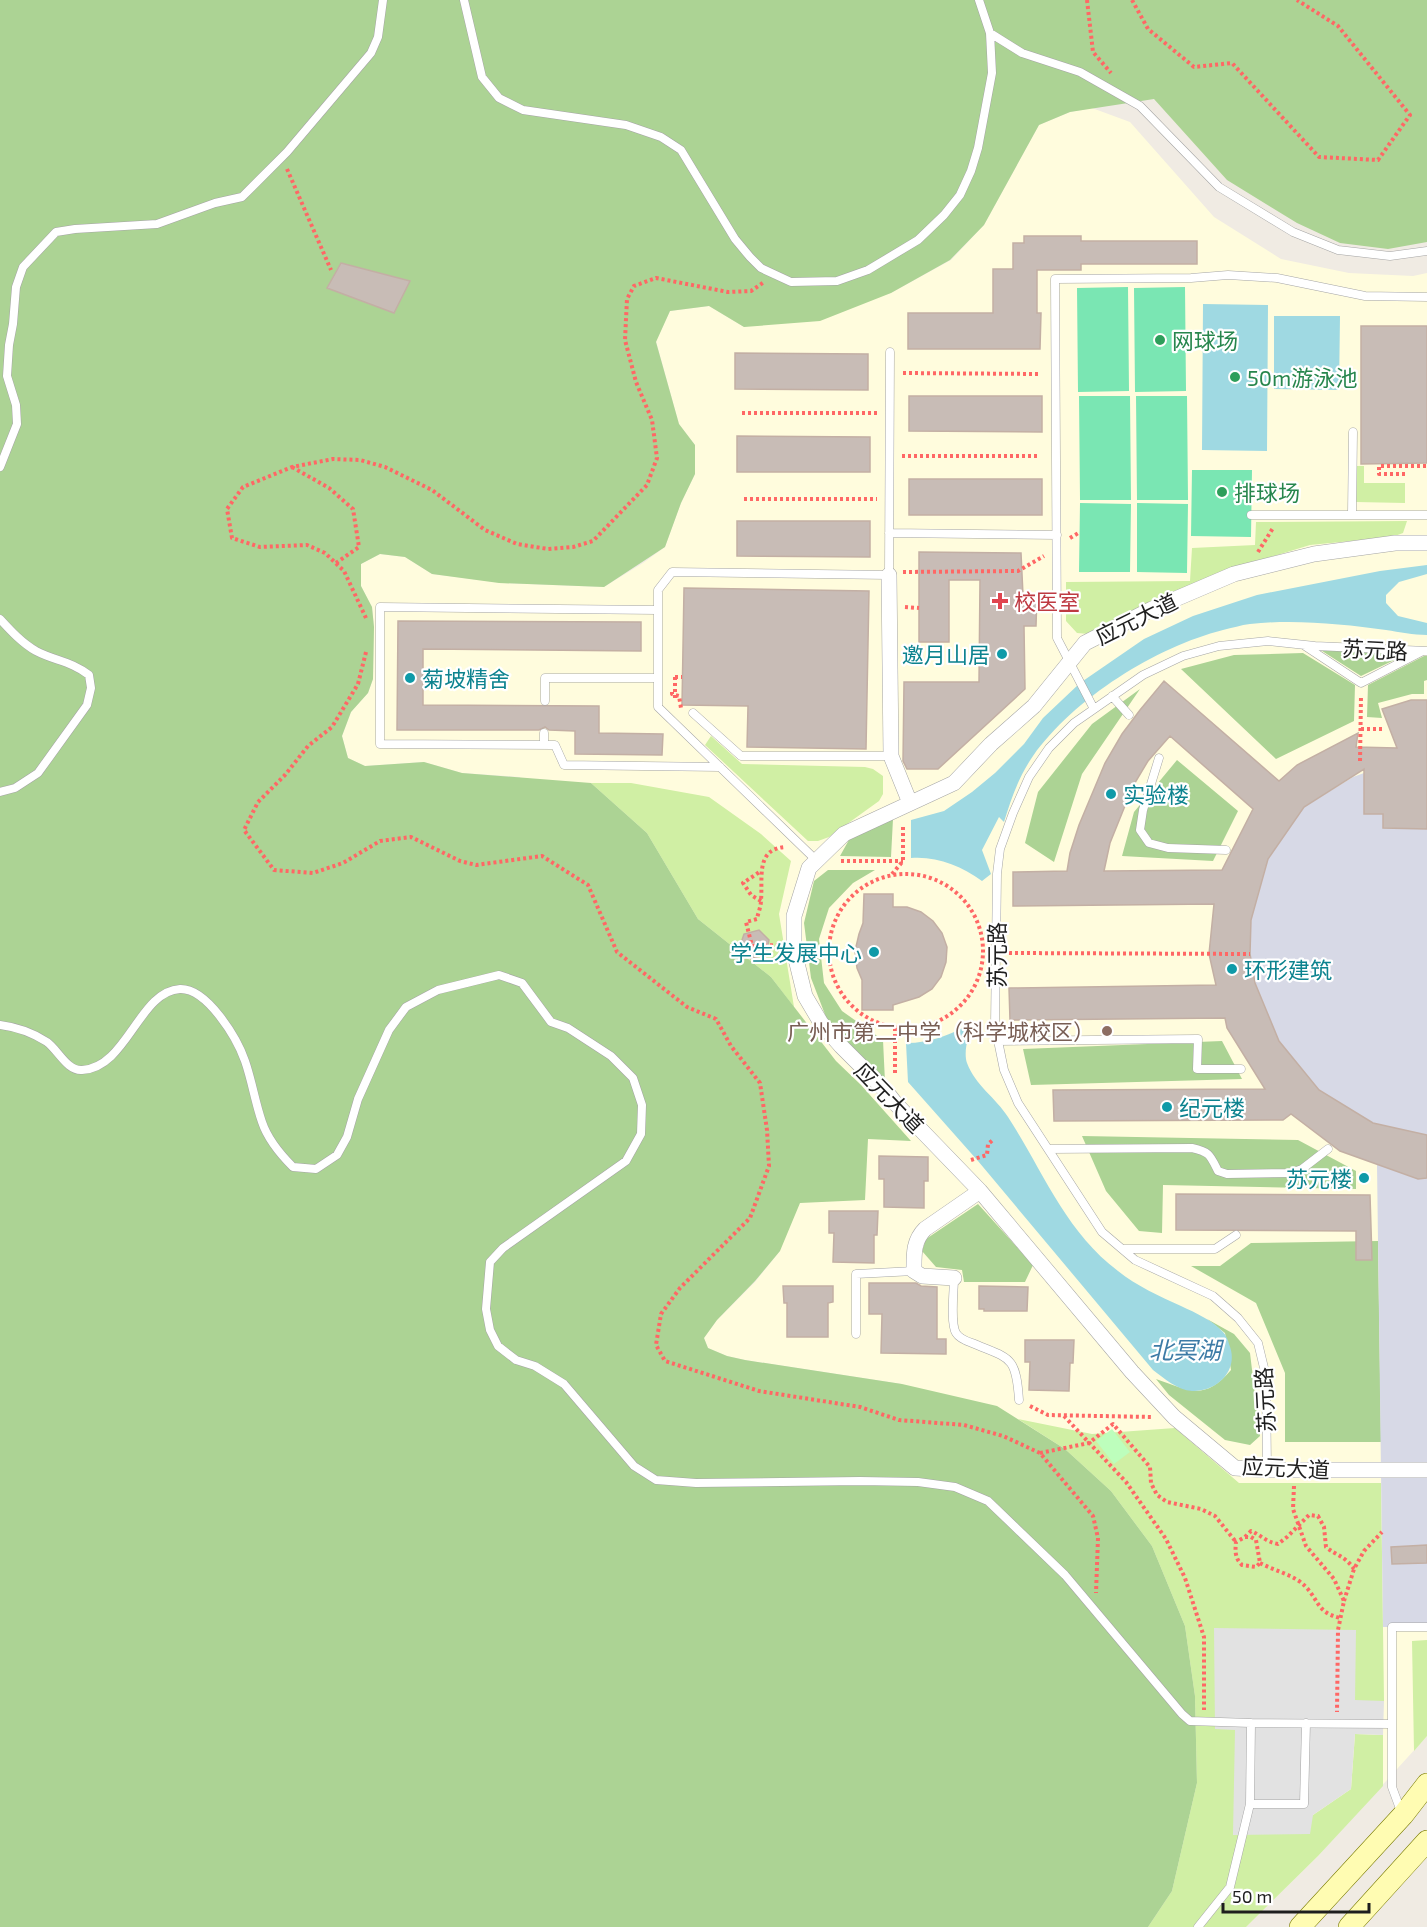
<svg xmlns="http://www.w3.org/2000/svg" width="1427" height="1927" font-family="'Exo 2','Noto Sans SC',sans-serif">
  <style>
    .education { fill: #fffcdd }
    .grass { fill: #d0efa4 }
    .forest { fill: #acd394 }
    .park { fill: #bdfebc }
    .pitch { fill: #7ae6b3 }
    .parking { fill: #e2e2e2 }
    .plaza { fill: #d7d9e6 }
    .water { fill: #9fd9e2 }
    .building { fill: #c8bcb6; stroke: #c3afa4; stroke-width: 1.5; fill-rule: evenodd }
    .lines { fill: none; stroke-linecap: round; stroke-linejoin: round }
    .lane-casing { stroke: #a5a5a5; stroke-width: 9 }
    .street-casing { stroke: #a5a5a5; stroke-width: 16 }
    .secondary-casing { stroke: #787a00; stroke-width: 22 }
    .path { stroke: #ff6765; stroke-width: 4; stroke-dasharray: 3 3; stroke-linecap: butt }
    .lane { stroke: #fff; stroke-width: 8 }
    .street { stroke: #fff; stroke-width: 15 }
    .secondary { stroke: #fffcb2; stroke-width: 21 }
    .path-bridge { stroke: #ff6765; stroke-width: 4; stroke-dasharray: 3 3; stroke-linecap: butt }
    .leisure-dot { fill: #2e9e5b; stroke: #fff; stroke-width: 2 }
    .health-dot { fill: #e0444e; stroke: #fff; stroke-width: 2 }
    .culture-dot { fill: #0f9aa8; stroke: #fff; stroke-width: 2 }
    .education-dot { fill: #8d6e63; stroke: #fff; stroke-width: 2 }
    .labels { text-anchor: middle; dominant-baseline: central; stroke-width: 4.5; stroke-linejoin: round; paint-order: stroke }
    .leisure-label { font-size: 22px; fill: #27864d; stroke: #fff; text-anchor: start }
    .health-label { font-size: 22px; fill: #be3a42; stroke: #fff; text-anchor: start }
    .street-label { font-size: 22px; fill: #1e1e1e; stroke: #fff }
    .culture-label { font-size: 22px; fill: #0d838f; stroke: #fff; text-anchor: start }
    .education-label { font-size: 22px; fill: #785e54; stroke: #fff; text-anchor: end }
    .water-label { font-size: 24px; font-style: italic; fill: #3d7ba6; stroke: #fff }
  </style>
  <rect width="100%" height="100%" fill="#f0ebe3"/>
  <path class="education" d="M 1092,108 L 1130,122 L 1214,217 L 1281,259 L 1349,273 L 1413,276 L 1427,273 L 1427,1736 L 1318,1856 L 1246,1927 L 1148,1927 L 1172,1891 L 902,1384 L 745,1360 L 727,1356 L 708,1348 L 704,1338 L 717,1320 L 755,1282 L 780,1251 L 520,777 L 462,773 L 424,762 L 365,766 L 348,758 L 342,736 L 351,712 L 368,693 L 373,679 L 374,627 L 372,607 L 361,586 L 361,564 L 380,554 L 405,557 L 432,574 L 504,583 L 604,587 L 643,563 L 665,547 L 681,503 L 695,474 L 695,445 L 679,424 L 656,341 L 670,311 L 709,306 L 744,327 L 891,293 L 951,260 L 984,225 L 1039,125 L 1070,112 Z"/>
  <path class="grass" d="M 1356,466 L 1364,466 L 1364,483 L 1405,483 L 1405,503 L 1356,502 Z
    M 1407,521 L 1403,533 L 1392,537 L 1310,545 L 1219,573 L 1089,634 L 1077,633 L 1066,621 L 1066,582 L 1190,581 L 1192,548 L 1255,545 L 1256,522 Z
    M 711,736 L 742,764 L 865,767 L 873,769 L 883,776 L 883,794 L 879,801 L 829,837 L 818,841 L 808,841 L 705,745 Z
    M 591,783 L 631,783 L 709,797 L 761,834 L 791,861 L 779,914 L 794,1007 L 771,977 L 698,919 L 647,833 Z
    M 1018,1419 L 1092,1434 L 1175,1428 L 1239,1483 L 1381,1483 L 1384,1701 L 1355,1701 L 1215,1729 L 1235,1729 L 1313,1815 L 1351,1789 L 1355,1734 L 1383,1735 L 1383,1786 L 1318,1856 L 1246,1927 L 1148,1927 L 1172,1891 L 1197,1783 L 1195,1696 L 1185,1626 L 1152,1546 L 1111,1491 L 1065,1449 Z
    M 1427,1640 L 1427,1736 L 1414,1751 L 1412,1641 Z"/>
  <path class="forest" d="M 0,0 L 1427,0 L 1427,242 L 1388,249 L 1340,243 L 1297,223 L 1227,180 L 1154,99 L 1070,112 L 1039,125 L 984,225 L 950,260 L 891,293 L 820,321 L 744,327 L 709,306 L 670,311 L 656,342 L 679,424 L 695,445 L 695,474 L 681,503 L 665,547 L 604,587 L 499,583 L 432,574 L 405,557 L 380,554 L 361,564 L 361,586 L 372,607 L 374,627 L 373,679 L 368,693 L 351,712 L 342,736 L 348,758 L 365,766 L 424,762 L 462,773 L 591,783 L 647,833 L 698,919 L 771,977 L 836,1061 L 861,1085 L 911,1141 L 868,1139 L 865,1200 L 800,1203 L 780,1251 L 755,1281 L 717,1320 L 704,1338 L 708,1348 L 727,1356 L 745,1360 L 902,1384 L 997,1406 L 1065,1449 L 1111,1491 L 1152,1546 L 1185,1626 L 1195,1696 L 1197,1783 L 1172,1891 L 1148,1927 L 0,1927 Z
    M 1319,649 L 1409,653 L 1361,676 Z
    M 1303,653 L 1355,685 L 1354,721 L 1276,759 L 1181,669 L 1234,655 Z
    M 1424,656 L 1427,656 L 1427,680 L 1424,681 L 1424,694 L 1412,694 L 1378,703 L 1382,718 L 1367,717 L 1368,685 Z
    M 1140,689 L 1082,774 L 1054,862 L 1025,843 L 1038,792 L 1092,724 Z
    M 1177,760 L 1238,811 L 1213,861 L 1122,856 L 1134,812 Z
    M 893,819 L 891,857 L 840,856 L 850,838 Z
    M 828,870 L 875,870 L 853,883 L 829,908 L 819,939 L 824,983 L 842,1011 L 883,1040 L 885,1082 L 831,1030 L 811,978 L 804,923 L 814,881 Z
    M 1222,1041 L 1242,1079 L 1031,1085 L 1023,1049 Z
    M 1082,1136 L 1298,1140 L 1356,1171 L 1356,1189 L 1163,1185 L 1162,1233 L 1139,1231 L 1106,1191 Z
    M 978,1204 L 1033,1265 L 1025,1282 L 964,1282 L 962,1270 L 936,1267 L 922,1251 L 926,1239 Z
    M 1378,1241 L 1381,1442 L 1285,1442 L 1285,1373 L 1256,1303 L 1191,1266 L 1220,1266 L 1251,1243 Z
    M 1207,1319 L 1234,1334 L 1250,1353 L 1260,1436 L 1250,1445 L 1225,1440 L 1169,1395 L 1156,1379 C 1189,1390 1204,1402 1231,1370 L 1225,1333 Z"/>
  <path class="park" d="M 1112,1429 L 1130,1452 L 1114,1464 L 1096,1441 Z"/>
  <path class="pitch" d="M 1128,287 L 1129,391 L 1078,392 L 1077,288 Z
    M 1185,287 L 1186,391 L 1135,392 L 1134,288 Z
    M 1079,396 L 1130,396 L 1131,500 L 1080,500 Z
    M 1136,396 L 1187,396 L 1188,500 L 1137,500 Z
    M 1192,470 L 1252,470 L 1251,537 L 1191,536 Z
    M 1080,503 L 1131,504 L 1130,572 L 1079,572 Z
    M 1137,503 L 1188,504 L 1187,573 L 1137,572 Z"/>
  <path class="parking" d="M 1214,1628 L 1356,1630 L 1355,1700 L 1384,1701 L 1383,1735 L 1355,1734 L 1351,1789 L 1313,1815 L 1310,1834 L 1233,1835 L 1235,1730 L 1215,1729 Z"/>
  <path class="plaza" d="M 1364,773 L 1364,814 L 1383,814 L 1383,828 L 1427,829 L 1427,1135 L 1373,1123 L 1319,1090 L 1279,1041 L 1255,983 L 1250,954 L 1251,920 L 1268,859 L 1304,807 L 1353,777 Z
    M 1377,1164 L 1418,1179 L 1427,1178 L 1427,1627 L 1383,1627 Z"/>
  <path class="water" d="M 1203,304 L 1268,305 L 1267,451 L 1202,450 Z
    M 1274,316 L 1340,316 L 1339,390 L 1274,389 Z
    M 1427,565 L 1427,574 L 1399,582 L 1386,595 L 1386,603 L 1398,616 L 1427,623 L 1427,635 C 1413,635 1400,632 1386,630 C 1343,624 1294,619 1250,624 C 1241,625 1232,628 1223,630 C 1156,647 1074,698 1033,756 C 1019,776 1011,799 1004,822 L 999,817 L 982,850 L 991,874 L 982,881 C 961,866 937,856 911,858 L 911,820 L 944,811 L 972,792 L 995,773 L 1024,744 L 1043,718 L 1080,683 L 1144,639 L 1193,616 L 1257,595 L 1380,571 Z
    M 972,1023 C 969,1035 963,1051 967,1063 C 975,1085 996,1098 1008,1117 C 1043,1171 1065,1231 1118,1271 C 1137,1286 1159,1296 1181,1306 C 1196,1313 1212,1320 1223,1332 C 1226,1335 1228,1340 1229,1344 C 1240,1370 1217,1392 1192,1391 C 1177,1390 1164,1378 1153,1370 L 978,1161 L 908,1082 L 906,1043 C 931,1043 950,1035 972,1023 Z"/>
  <path class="building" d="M 1024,236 L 1081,236 L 1081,241 L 1197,241 L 1197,264 L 1081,264 L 1081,270 L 1037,270 L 1037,313 L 1041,313 L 1040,349 L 908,349 L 908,313 L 993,313 L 993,269 L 1013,269 L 1013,243 L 1024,243 Z
    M 341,263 L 410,281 L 394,313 L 327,288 Z
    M 1361,326 L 1427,326 L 1427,463 L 1361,464 Z
    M 735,353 L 868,354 L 868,390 L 735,389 Z
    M 909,396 L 1042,396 L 1042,432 L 909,431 Z
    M 737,436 L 870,437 L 870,472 L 737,472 Z
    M 909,479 L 1042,479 L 1042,515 L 909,515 Z
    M 737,521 L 870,521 L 870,557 L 737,556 Z
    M 919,552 L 1021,553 L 1023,595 L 1037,595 L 1036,626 L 1024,626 L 1025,689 L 938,769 L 907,769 L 903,761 L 904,682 L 979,682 L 980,580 L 949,580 L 949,642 L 919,642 Z
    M 684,588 L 869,591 L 866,749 L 747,747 L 748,706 L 682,705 Z
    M 398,621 L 641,622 L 641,651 L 423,649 L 423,705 L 599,706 L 599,733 L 663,734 L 662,755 L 575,754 L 575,731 L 549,730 L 545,727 L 539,730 L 397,730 Z
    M 1164,681 L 1279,781 L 1297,765 L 1358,733 L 1356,747 L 1397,748 L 1382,709 L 1411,700 L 1427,700 L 1427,829 L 1383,828 L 1383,814 L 1364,814 L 1364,769 L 1304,807 L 1268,859 L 1251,920 L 1250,954 L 1255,983 L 1279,1041 L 1319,1090 L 1373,1123 L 1427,1135 L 1427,1178 L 1418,1179 L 1340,1151 L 1291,1114 L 1283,1120 L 1054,1121 L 1053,1090 L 1265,1089 L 1227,1028 L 1225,1018 L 1010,1020 L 1009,988 L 1216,985 L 1209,954 L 1214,904 L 1013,906 L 1013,872 L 1067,871 L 1070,853 L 1079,825 L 1105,763 L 1122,734 L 1140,710 ZM 1170,736 L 1253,809 L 1222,870 L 1104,871 L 1110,843 L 1133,786 L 1148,761 Z
    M 864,894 L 893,894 L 893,907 L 907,907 L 921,912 L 933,921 L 942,933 L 947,947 L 946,962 L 941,977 L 932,989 L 919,997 L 893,1005 L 893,1010 L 862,1010 L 862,980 L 857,968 L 855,951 L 859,934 L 863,923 Z
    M 759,930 L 769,940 L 766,954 L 751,959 L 739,949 L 744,934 Z
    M 879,1156 L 928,1157 L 928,1181 L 924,1181 L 924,1208 L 884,1207 L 884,1179 L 879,1179 Z
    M 1176,1194 L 1370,1195 L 1372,1260 L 1356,1260 L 1356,1231 L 1176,1230 Z
    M 829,1211 L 878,1211 L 877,1235 L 874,1235 L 874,1263 L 833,1262 L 834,1233 L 829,1233 Z
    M 869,1283 L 916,1283 L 921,1286 L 937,1287 L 937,1339 L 946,1339 L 946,1354 L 881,1353 L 882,1314 L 869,1314 Z
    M 783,1286 L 833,1286 L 833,1302 L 828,1303 L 828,1337 L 787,1337 L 787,1303 L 784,1303 Z
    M 979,1286 L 1028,1287 L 1027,1311 L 984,1311 L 984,1309 L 979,1309 Z
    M 1025,1340 L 1074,1340 L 1073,1363 L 1070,1363 L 1069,1391 L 1029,1390 L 1030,1362 L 1025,1362 Z
    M 1427,1545 L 1427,1563 L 1392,1564 L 1391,1547 Z"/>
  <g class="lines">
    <g class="lane-casing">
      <path id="lane" d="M 464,0 L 482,77 L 499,98 L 523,110 L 626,125 L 661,137 L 681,150 L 735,239 L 750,257 L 761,268 L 791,282 L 837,281 L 868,270 L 918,240 L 944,215 L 960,195 L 971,171 L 978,148 L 992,73 L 990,33
        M 979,0 L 990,33 L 1022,53 L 1080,72 L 1140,106 L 1219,187 L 1293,232 L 1338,250 L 1390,256 L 1427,251
        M 0,467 L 17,424 L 16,405 L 7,376 L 9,345 L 13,324 L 16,287 L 23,267 L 56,232 L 75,229 L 157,224 L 215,203 L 242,197 L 287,152 L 371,53 L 378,37 L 383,0
        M 1352,514 L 1353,432
        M 1251,515 L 1427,515
        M 889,533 L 1057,535
        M 658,610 L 658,590 L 672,572 L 889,575 L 890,352
        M 0,619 C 11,631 22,643 36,651 C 55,661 71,661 89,675 L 91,688 L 87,705 L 38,773 L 15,788 L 0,792
        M 1305,646 L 1361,683 L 1421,652
        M 1112,696 L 1129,715
        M 545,701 L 545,678 L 658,678
        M 1094,709 L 1057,638 L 1055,279 L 1191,278 L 1228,275 L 1277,278 L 1365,296 L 1427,297
        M 693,713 L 741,756 L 891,756
        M 544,745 L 544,733
        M 1159,758 L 1143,810 L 1140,830 L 1149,843 L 1168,848 L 1226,850
        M 720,767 L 564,765 L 555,745 L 380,744 L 380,607 L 658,610 L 658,707 L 817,861
        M 0,1025 C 16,1027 33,1033 47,1042 C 58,1050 67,1071 82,1070 C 127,1068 139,991 180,989 C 207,988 237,1038 245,1061 C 252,1081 255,1102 262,1122 C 268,1140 280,1154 293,1167 L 316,1169 L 337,1155 L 347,1137 L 358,1099 L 389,1030 L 406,1007 L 438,990 L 499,975 L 522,983 L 551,1022 L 568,1028 L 611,1056 L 633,1078 L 642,1105 L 641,1134 L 626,1161 L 503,1248 L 490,1262 L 486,1309 L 490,1330 L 498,1346 L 516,1360 L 535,1366 L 564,1384 L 634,1466 L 656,1480 L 696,1483 L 860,1481 L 918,1482 L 955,1487 L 988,1501 L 1065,1575 L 1182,1714 L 1190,1721 L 1251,1723
        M 998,1041 L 1198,1039 L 1197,1069 L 1241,1069
        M 1049,1149 L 1192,1148 C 1210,1152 1210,1155 1218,1171 L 1227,1174 L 1291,1173 L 1302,1169 L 1328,1149
        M 1123,1249 L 1215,1249 L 1236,1235
        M 954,1278 C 954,1290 950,1323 956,1333 C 959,1338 966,1341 972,1343 C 1010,1359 1016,1355 1019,1400
        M 856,1334 L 856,1274 L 914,1271
        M 1267,1470 L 1266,1376 L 1258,1343 L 1238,1318 L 1213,1296 L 1135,1260 L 1102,1232 L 1018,1103 L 1004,1070 L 995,1026 L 997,874 L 1000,849 L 1013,813 L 1029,777 L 1049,748 L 1074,723 L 1143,675 L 1183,656 L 1219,646 L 1268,641 L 1315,646 L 1427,651
        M 1306,1723 L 1304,1804 L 1250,1804 L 1251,1723 L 1392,1724
        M 1402,1814 L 1392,1787 L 1392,1627 L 1427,1627
        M 1198,1927 L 1230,1887 L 1250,1804"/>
    </g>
    <g class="street-casing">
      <path id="street" d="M 1427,543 L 1395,543 L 1314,554 L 1234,574 L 1152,609 L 1085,643 L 1034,706 L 991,744 L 954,783 L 844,834 L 809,868 L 794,916 L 794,951 L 805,996 L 821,1023 L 841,1046 L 885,1090 L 895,1103 L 980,1191 L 1132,1372 L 1174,1417 L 1235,1468 L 1267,1470 L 1427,1470
        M 889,575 L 891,756 L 910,803
        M 954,1278 L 922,1276 L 914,1271 C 914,1255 913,1241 925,1229 L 980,1191"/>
    </g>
    <g class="secondary-casing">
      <path id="secondary" d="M 1300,1927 L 1403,1815 L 1427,1784
        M 1349,1927 L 1427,1841"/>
    </g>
    <path class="path" d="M 1087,0 L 1093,52 L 1111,73
      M 1132,0 L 1148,29 L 1194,67 L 1232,63 L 1319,157 L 1378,160 L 1410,115 L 1338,26 L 1297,0
      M 287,169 L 331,270
      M 903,373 L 1040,374
      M 742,413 L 877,413
      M 902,456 L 1039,456
      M 292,467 L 329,488 L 353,509 L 359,547 L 336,563
      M 1405,474 L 1379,474 L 1379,466 L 1427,466
      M 744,499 L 877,499
      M 1070,538 L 1080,532
      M 1258,552 L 1273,528
      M 903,572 L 1018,571 L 1044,556
      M 905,607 L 919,608
      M 366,618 L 344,571 L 325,553 L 307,545 L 260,547 L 232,538 L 227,509 L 243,487 L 292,467 L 333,459 L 360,460 L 385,467 L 432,490 L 485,530 L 517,544 L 548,549 L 573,547 L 593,541 L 647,485 L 657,458 L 652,420 L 636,382 L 625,340 L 627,299 L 634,286 L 656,278 L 728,292 L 751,291 L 764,282
      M 366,652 L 358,684 L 332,727 L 308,746 L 285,775 L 258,802 L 244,830 L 274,870 L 313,873 L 343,863 L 380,841 L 411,837 L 460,861 L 476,865 L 542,856 L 588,885 L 617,952 L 687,1007 L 716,1019 L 731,1046 L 760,1083 L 767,1130 L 769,1166 L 750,1218 L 680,1288 L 661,1314 L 656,1345 L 665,1361 L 759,1391 L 860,1407 L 899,1420 L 964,1425 L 1003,1436 L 1040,1453 L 1093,1516 L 1098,1538 L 1096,1593
      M 675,677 L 682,677
      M 672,692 L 672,694 L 679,696 L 681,708
      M 1361,729 L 1385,729
      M 1360,761 L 1361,696
      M 841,861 L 903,861
      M829 951a77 77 0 1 1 154 0a77 77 0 1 1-154 0Z
      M 892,874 L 903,861 L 903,824
      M 761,901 L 751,895 L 743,883 L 761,871
      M 779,945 L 752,946 L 746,922 L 757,919 C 758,913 761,907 761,900 C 763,879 755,849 785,847
      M 1009,953 L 1250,954
      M 895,1028 L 895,1076
      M 971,1160 L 987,1155 L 988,1144 L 994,1139
      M 1030,1406 L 1048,1415 L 1152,1417
      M 1064,1416 L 1126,1482 L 1166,1539 L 1185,1578 L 1204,1637 L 1204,1710
      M 1040,1453 L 1089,1443 L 1113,1424 L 1150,1467 L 1151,1483 L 1157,1495 L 1167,1502 L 1201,1509 L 1215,1516 L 1236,1542
      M 1294,1486 L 1293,1509 L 1306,1546 L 1334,1579 L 1344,1601 L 1338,1630 L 1337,1712
      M 1245,1537 L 1251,1537 L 1256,1540 L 1260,1563 L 1256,1567 L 1242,1565 C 1235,1558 1235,1552 1236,1542 L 1245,1537 L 1251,1531 C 1261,1535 1266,1542 1278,1544 L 1287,1537 L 1309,1515 L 1318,1516 L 1324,1527 L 1326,1547 C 1337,1556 1345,1556 1354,1569
      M 1260,1563 C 1273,1570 1287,1573 1299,1581 C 1319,1595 1314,1613 1341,1618
      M 1344,1601 L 1354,1569 L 1364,1551 L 1382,1532"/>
    <use href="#lane" class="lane"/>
    <use href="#street" class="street"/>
    <use href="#secondary" class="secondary"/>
    <path class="path-bridge" d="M 675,677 L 675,701"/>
  </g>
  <g class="leisure-dot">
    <circle cx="1160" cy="340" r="6"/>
    <circle cx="1235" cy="377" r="6"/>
    <circle cx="1222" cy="492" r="6"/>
  </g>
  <path class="health-dot" d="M997 592h6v6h6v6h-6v6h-6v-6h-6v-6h6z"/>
  <g class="culture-dot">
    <circle cx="1002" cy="654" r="6"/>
    <circle cx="410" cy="678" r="6"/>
    <circle cx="1111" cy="794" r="6"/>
    <circle cx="874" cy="952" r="6"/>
    <circle cx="1232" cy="969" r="6"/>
    <circle cx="1167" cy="1107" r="6"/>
    <circle cx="1364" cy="1178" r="6"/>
  </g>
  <circle class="education-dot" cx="1107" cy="1031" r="6"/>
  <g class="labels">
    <g class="leisure-label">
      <text x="1172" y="340">网球场</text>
      <text x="1247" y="377">50m游泳池</text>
      <text x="1234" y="492">排球场</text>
    </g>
    <g class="health-label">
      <text x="1014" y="601">校医室</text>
    </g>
    <g class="street-label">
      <text transform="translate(1136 618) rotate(-26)">应元大道</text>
      <text transform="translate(1375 649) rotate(3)">苏元路</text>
      <text transform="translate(996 955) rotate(-90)">苏元路</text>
      <text transform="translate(890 1097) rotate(46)">应元大道</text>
      <text transform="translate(1264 1400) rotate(-93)">苏元路</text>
      <text transform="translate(1286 1467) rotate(3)">应元大道</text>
    </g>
    <g class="culture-label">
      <text x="990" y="654" text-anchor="end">邀月山居</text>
      <text x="422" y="678">菊坡精舍</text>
      <text x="1123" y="794">实验楼</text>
      <text x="862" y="952" text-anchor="end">学生发展中心</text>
      <text x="1244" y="969">环形建筑</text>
      <text x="1179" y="1107">纪元楼</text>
      <text x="1352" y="1178" text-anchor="end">苏元楼</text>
    </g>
    <g class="education-label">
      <text x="1095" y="1031">广州市第二中学（科学城校区）</text>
    </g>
    <g class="water-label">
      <text x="1185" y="1349">北冥湖</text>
    </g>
  </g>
  <path d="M1223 1903v9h146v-9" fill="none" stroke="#1e1e1e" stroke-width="3"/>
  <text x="1232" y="1903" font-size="18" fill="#1e1e1e" stroke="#ffffff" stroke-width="4.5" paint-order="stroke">50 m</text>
</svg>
